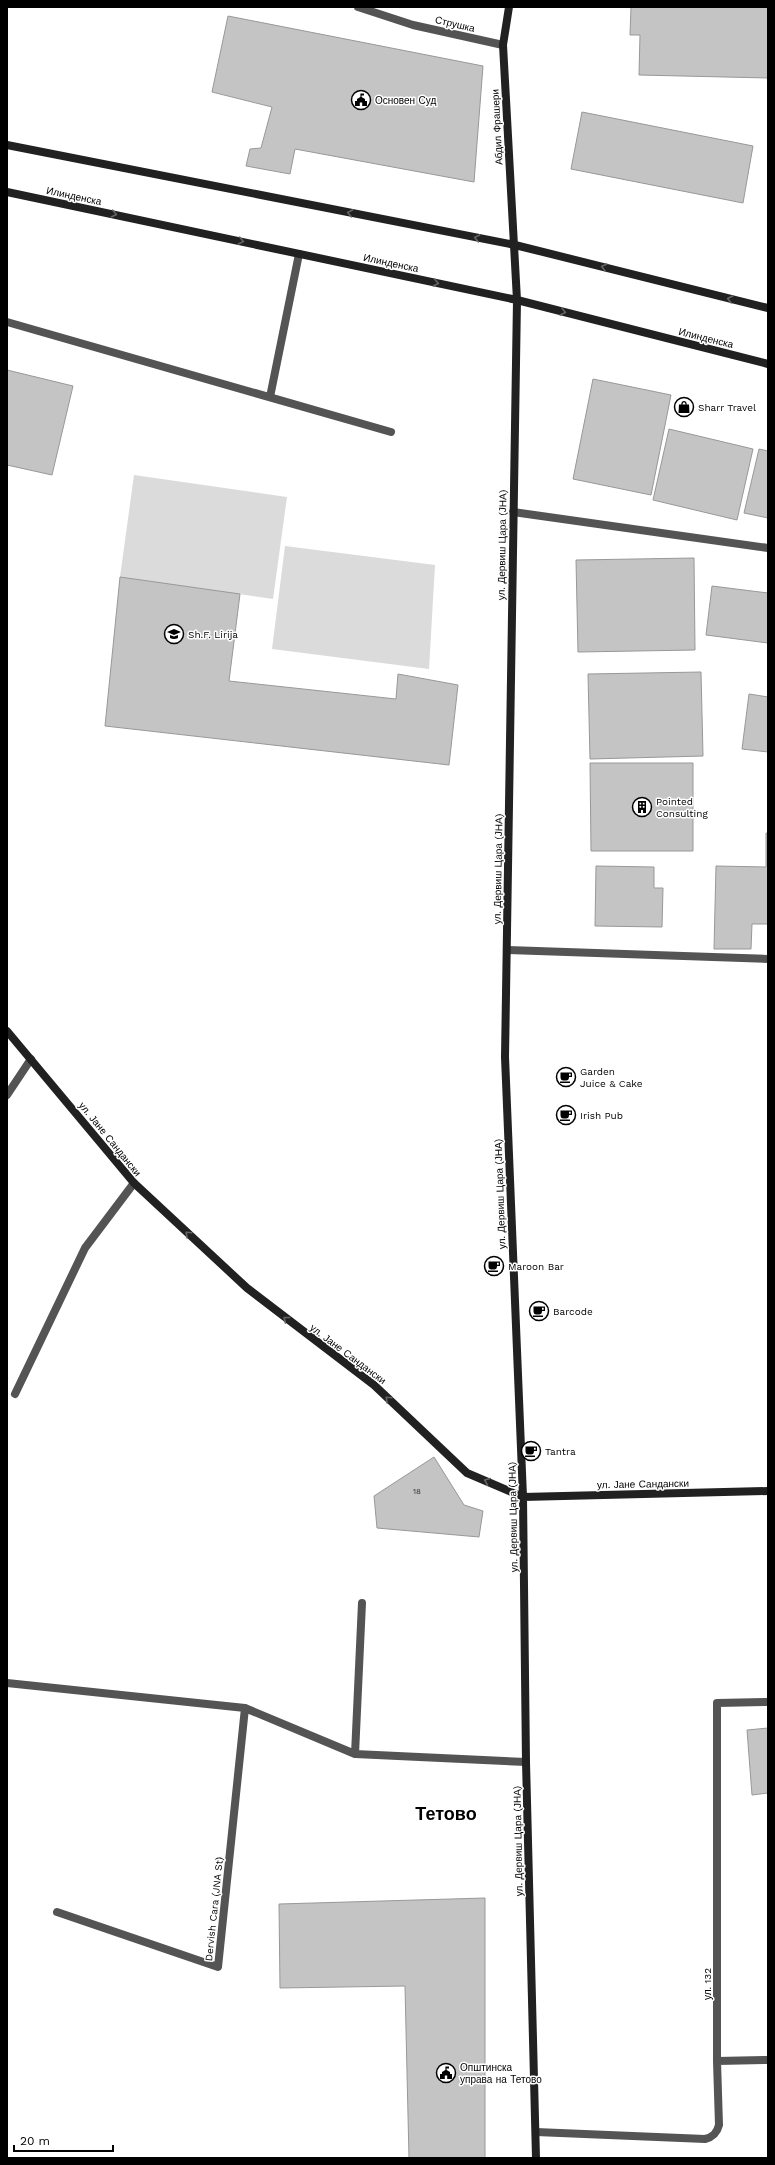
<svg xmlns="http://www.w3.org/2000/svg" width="775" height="2165" font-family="'Work Sans',sans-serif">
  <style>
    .green { fill: #dbdbdb }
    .building { fill: #c4c4c4; stroke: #989898 }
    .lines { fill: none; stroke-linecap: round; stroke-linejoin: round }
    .lane { stroke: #545454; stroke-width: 8 }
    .street { stroke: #545454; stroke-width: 8 }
    .secondary { stroke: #212121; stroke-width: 8 }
    .oneway { stroke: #646464 }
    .labels { text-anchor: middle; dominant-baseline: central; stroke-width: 3; stroke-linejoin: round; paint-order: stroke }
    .number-label { font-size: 8px; fill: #313131 }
    .street-label { font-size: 10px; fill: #000; stroke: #fff }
    .poi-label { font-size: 10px; fill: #000; stroke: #fff; text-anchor: start }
    .town-label { font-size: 18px; font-weight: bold; fill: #000; stroke: #fff }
  </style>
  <rect width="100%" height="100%" fill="#fff"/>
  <path class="green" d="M 134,475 L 287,497 L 273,599 L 120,577 Z
    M 285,546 L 435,565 L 429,669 L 272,649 Z"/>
  <path class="building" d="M 631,7 L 768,7 L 768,78 L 639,75 L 640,35 L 630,35 Z
    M 228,16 L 483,66 L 474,182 L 295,149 L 290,174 L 246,166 L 250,149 L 261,148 L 272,107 L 212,92 Z
    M 582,112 L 753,146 L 743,203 L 571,169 Z
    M 7,370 L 73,386 L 52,475 L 7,465 Z
    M 593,379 L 671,395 L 651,495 L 573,479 Z
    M 669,429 L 753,449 L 737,520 L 653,500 Z
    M 759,449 L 768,451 L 768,518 L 744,513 Z
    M 694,558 L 695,650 L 578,652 L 576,560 Z
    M 120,577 L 240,594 L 229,681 L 396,699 L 398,674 L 458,685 L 449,765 L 105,726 Z
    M 712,586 L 768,593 L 768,643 L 706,635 Z
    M 701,672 L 703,756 L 590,759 L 588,674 Z
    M 749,694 L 768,697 L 768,752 L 742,749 Z
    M 590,763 L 693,763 L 693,851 L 591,851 Z
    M 766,833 L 768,833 L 768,924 L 752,924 L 751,949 L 714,949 L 716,866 L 766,867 Z
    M 596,866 L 654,867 L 654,888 L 663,888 L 662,927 L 595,926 Z
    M 434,1457 L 464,1505 L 483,1511 L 479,1537 L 377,1528 L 374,1496 Z
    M 768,1728 L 768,1793 L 752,1795 L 747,1730 Z
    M 485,1898 L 485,2158 L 409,2158 L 405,1986 L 280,1988 L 279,1904 Z"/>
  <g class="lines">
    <path class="lane" d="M 7,322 L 391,432
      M 270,397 L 299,254"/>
    <path class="street" d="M 358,7 L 413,25 L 503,45
      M 513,512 L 768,548
      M 507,950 L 768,959
      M 7,1095 L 31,1059
      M 15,1394 L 85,1248 L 134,1183
      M 7,1683 L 245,1708 L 355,1754 L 526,1762
      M 355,1754 L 362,1603
      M 57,1912 L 218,1967 L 245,1708
      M 717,2061 L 768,2060
      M 536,2132 L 705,2139 C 713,2137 717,2133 719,2125 L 717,2061 L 717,1703 L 768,1702"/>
    <path class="secondary" d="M 509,7 L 503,45 L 517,300 L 505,1057 L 523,1497 L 526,1762 L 536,2158
      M 7,145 L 515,245 L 768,308
      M 7,192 L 517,300 L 768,364
      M 7,1031 L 134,1183 L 247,1288 L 374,1385 L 467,1473 L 523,1497 L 768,1491"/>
  </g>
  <defs><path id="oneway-chevron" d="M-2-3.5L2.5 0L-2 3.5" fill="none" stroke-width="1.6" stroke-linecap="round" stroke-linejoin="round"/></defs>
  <g class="oneway">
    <use href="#oneway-chevron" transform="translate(350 213) rotate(-169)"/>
    <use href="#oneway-chevron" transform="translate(114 214) rotate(12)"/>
    <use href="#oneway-chevron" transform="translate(477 238) rotate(-169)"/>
    <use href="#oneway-chevron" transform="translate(241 241) rotate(12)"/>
    <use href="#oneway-chevron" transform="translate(604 267) rotate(-166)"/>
    <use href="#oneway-chevron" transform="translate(436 283) rotate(12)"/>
    <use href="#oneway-chevron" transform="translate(730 299) rotate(-166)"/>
    <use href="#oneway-chevron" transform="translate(563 312) rotate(14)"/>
    <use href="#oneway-chevron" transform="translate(188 1234) rotate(-137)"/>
    <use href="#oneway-chevron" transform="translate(286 1319) rotate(-142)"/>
    <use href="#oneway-chevron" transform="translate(388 1399) rotate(-137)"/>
    <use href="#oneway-chevron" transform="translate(487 1481) rotate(-157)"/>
  </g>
  <defs>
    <g id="civic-ring" transform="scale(1)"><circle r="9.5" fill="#fff" stroke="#000" stroke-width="1.5"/><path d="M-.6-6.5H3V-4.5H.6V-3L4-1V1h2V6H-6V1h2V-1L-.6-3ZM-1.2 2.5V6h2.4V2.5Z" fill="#000"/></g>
    <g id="shop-ring" transform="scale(1)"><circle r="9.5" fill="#fff" stroke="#000" stroke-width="1.5"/><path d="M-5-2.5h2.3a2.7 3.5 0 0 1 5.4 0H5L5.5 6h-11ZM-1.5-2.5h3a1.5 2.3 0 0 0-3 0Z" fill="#000"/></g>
    <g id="school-ring" transform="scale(1)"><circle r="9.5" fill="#fff" stroke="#000" stroke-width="1.5"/><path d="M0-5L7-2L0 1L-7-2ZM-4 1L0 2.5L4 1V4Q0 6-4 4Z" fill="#000"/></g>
    <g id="building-ring" transform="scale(1)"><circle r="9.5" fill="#fff" stroke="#000" stroke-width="1.5"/><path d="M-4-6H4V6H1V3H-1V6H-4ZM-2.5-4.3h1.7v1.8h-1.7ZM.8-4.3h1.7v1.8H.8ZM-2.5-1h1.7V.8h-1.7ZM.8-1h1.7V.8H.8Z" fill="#000"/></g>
    <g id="cafe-ring" transform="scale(1)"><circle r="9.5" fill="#fff" stroke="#000" stroke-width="1.5"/><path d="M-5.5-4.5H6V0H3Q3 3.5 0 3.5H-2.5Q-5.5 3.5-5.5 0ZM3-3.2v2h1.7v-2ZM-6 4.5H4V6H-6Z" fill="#000"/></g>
  </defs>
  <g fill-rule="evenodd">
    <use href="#civic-ring" x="361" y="100"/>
    <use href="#shop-ring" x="684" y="407"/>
    <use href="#school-ring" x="174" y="634"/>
    <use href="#building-ring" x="642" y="807"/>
    <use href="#cafe-ring" x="566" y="1077"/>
    <use href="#cafe-ring" x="566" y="1115"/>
    <use href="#cafe-ring" x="494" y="1266"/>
    <use href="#cafe-ring" x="539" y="1311"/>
    <use href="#cafe-ring" x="531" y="1451"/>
    <use href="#civic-ring" x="446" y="2073"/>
  </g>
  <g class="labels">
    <g class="number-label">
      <text x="417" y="1491">18</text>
    </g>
    <g class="street-label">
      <text transform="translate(455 24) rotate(13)">Струшка</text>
      <text transform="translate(497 127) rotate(-93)">Абдил Фрашери</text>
      <text transform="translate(74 196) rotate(12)">Илинденска</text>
      <text transform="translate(391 263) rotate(12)">Илинденска</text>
      <text transform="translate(706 338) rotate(14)">Илинденска</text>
      <text transform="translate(502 545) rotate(-89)">ул. Дервиш Цара (ЈНА)</text>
      <text transform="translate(498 869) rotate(-89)">ул. Дервиш Цара (ЈНА)</text>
      <text transform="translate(110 1139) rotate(51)">ул. Јане Сандански</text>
      <text transform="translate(500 1194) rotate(-92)">ул. Дервиш Цара (ЈНА)</text>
      <text transform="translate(348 1354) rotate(37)">ул. Јане Сандански</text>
      <text transform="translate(643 1484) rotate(-1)">ул. Јане Сандански</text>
      <text transform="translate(513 1517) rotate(-91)">ул. Дервиш Цара (ЈНА)</text>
      <text transform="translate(518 1841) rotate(-91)">ул. Дервиш Цара (ЈНА)</text>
      <text transform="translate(214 1909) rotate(-84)">Dervish Cara (JNA St)</text>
      <text transform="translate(707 1984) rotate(-90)">ул. 132</text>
    </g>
    <g class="poi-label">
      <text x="375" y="100">Основен Суд</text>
      <text x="698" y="407">Sharr Travel</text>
      <text x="188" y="634">Sh.F. Lirija</text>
      <text x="656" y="801">Pointed<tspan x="656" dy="12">Consulting</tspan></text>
      <text x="580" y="1071">Garden<tspan x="580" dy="12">Juice &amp; Cake</tspan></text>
      <text x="580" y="1115">Irish Pub</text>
      <text x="508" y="1266">Maroon Bar</text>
      <text x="553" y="1311">Barcode</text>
      <text x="545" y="1451">Tantra</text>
      <text x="460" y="2067">Општинска<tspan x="460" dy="12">управа на Тетово</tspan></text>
    </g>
    <g class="town-label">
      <text x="446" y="1813">Тетово</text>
    </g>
  </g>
  <rect width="775" height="2165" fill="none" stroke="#000000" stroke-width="16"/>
  <path d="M14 2145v6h99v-6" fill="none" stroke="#000000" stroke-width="2"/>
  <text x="20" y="2145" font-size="12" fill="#000000" stroke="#ffffff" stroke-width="3" paint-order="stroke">20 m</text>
</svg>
